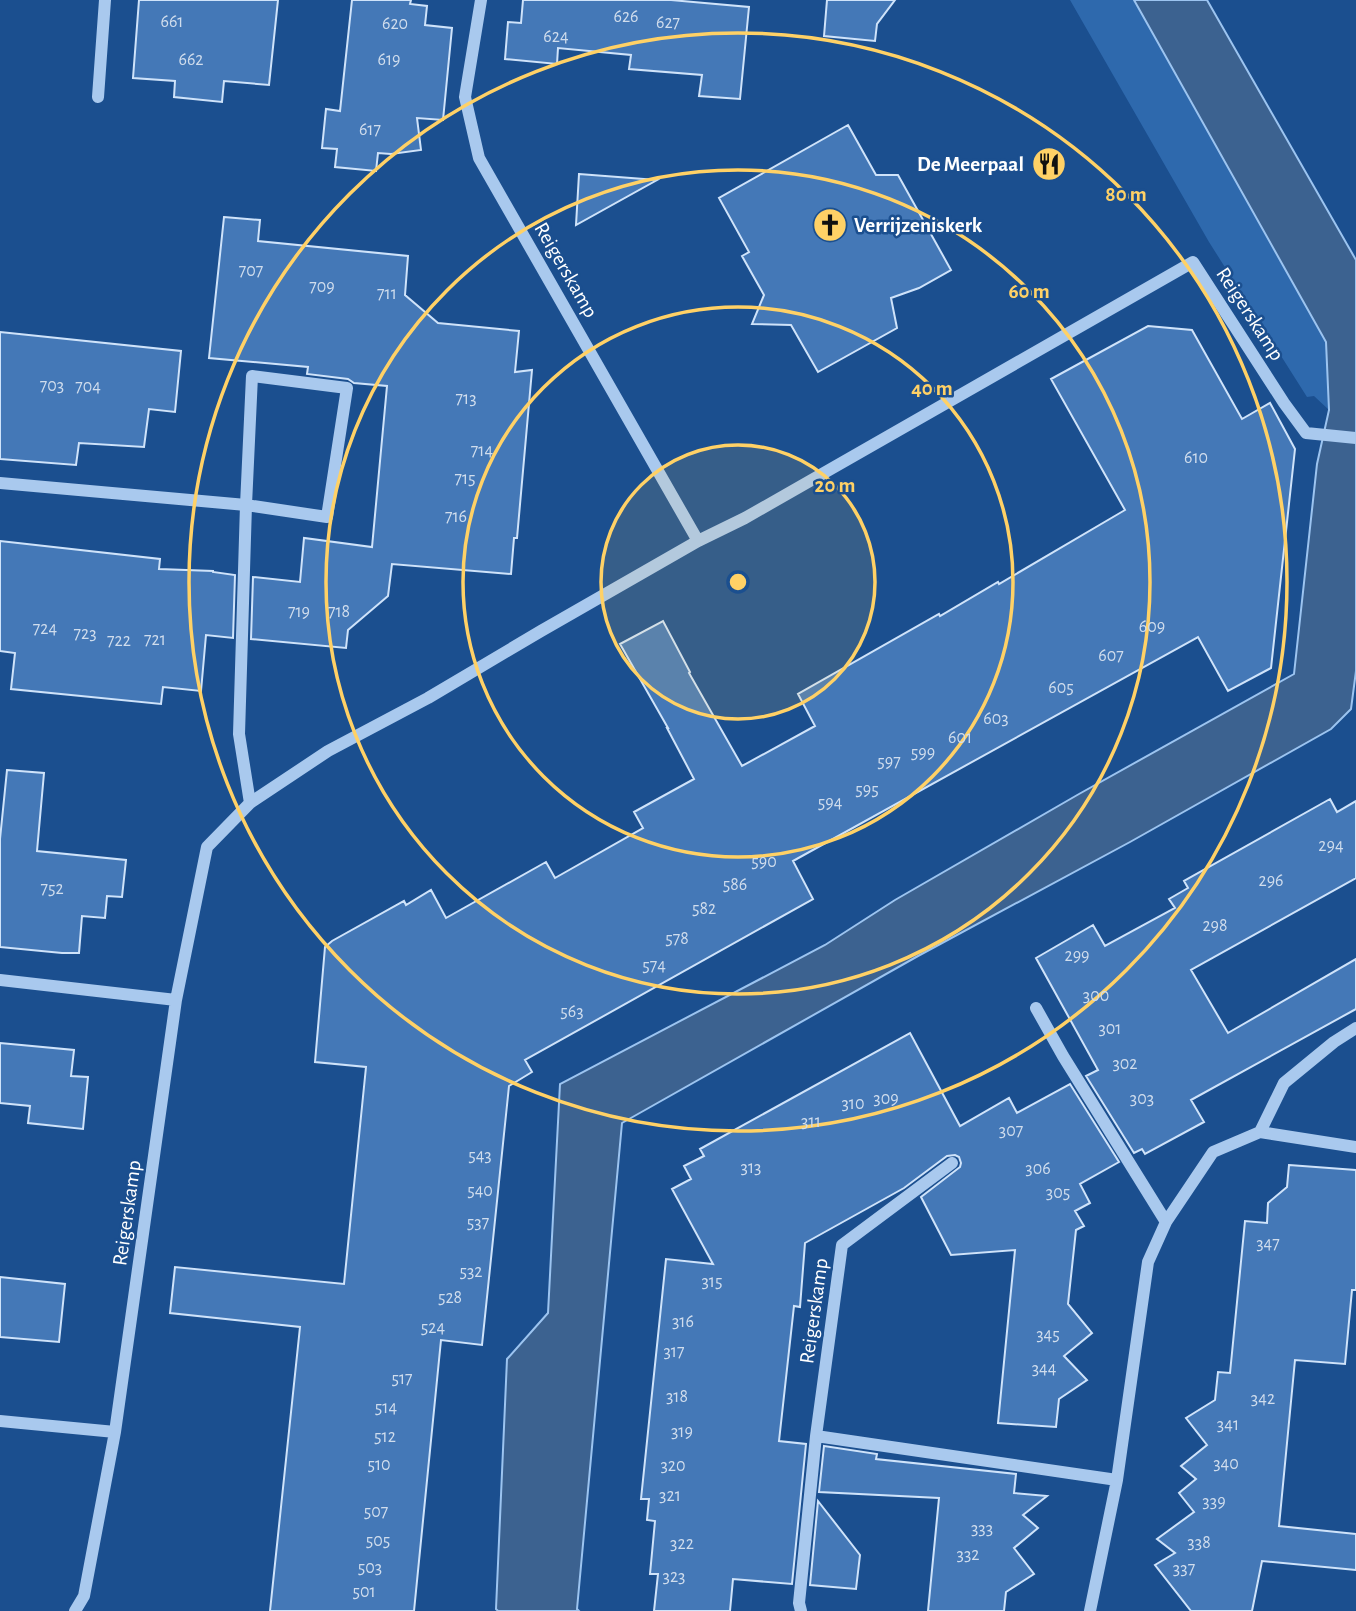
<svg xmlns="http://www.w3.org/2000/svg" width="1356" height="1611" font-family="'Alegreya Sans',sans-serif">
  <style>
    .green { fill: #2e69ad }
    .water { fill: #3c6290; stroke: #9cc4f0; stroke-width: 2 }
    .building { fill: #4478b7; stroke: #cfe3fa; stroke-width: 2 }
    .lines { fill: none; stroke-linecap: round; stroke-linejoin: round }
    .minor { stroke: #a9c9ee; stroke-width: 12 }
    .ring { fill: none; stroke: #ffd166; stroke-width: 3.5 }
    .labels { text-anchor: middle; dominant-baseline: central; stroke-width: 5; stroke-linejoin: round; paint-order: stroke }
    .number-label { font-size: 18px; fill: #d0dded }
    .poi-label { font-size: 21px; font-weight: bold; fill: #fff; stroke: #1b4f8f; text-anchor: end }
    .street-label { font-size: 21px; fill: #fff; stroke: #1b4f8f }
    .centre { fill: #ffd166; stroke: #1b4f8f; stroke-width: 3.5 }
    .ring-label { font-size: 21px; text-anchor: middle; font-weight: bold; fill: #ffd166; stroke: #1b4f8f; stroke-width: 5; stroke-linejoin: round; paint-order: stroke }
  </style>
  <rect width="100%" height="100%" fill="#1b4f8f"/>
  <path class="green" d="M 1070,0 L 1134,0 L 1326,342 L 1329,410 L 1314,396 L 1307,397 L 1209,242 Z"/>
  <path class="water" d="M 1134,0 L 1207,0 L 1356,260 L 1356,671 L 1351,709 L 1331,729 L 1130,842 L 918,956 L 622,1123 L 577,1609 L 579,1611 L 498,1611 L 496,1609 L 507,1359 L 548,1313 L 560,1084 L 825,945 L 895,900 L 1079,794 L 1294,674 L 1317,464 L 1329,410 L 1326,342 Z"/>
  <path class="building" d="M 139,0 L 278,0 L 269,85 L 224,81 L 222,102 L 174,97 L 175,81 L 133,78 Z
    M 352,0 L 411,0 L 410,4 L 427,6 L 425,25 L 452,28 L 443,120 L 417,118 L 421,150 L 391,154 L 378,153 L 376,171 L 335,167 L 337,149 L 322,148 L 326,109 L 340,111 Z
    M 523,0 L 671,0 L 749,7 L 740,99 L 699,96 L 702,75 L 629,69 L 631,55 L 558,48 L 557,64 L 505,59 L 508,22 L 521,23 Z
    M 827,0 L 895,0 L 877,24 L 875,41 L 824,36 Z
    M 848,125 L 876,175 L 898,175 L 951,270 L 919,288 L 891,298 L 897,328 L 818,372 L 791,325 L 752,324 L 764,295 L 742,256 L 749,252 L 719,198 Z
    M 579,174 L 657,180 L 576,225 Z
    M 224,217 L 260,220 L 258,241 L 408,256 L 405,295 L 438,323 L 519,331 L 515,372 L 532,370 L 517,538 L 514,538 L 511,574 L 392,564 L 388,596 L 348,630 L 346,648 L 251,639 L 253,577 L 300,582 L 304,538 L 372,547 L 387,386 L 354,383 L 348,379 L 307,374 L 308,367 L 209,358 Z
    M 1148,326 L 1192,330 L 1242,419 L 1270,403 L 1295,449 L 1271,668 L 1228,691 L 1198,637 L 793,861 L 813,899 L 525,1060 L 532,1072 L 509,1086 L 482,1345 L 441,1340 L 414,1611 L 270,1611 L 300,1327 L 170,1313 L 175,1267 L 344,1284 L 366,1067 L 315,1062 L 325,947 L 332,941 L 404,901 L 406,905 L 431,890 L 446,918 L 546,862 L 555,878 L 643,828 L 634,812 L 694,779 L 667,728 L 668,728 L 620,644 L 663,621 L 690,672 L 689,673 L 742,766 L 815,726 L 798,694 L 939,614 L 940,616 L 998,582 L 999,584 L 1125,510 L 1051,379 Z
    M 0,332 L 181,351 L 175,412 L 149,409 L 144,447 L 79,443 L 76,465 L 0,459 Z
    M 0,541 L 160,559 L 159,569 L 213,571 L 213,572 L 235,575 L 233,638 L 206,635 L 201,691 L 163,687 L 161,704 L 11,689 L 15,653 L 0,651 Z
    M 7,770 L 44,773 L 37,851 L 126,860 L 122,897 L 107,896 L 105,918 L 82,916 L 79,953 L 62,953 L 0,947 L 0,839 Z
    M 1330,799 L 1337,812 L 1356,801 L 1356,878 L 1191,970 L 1228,1033 L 1356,959 L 1356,1009 L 1191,1100 L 1204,1122 L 1145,1154 L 1142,1149 L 1134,1153 L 1086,1076 L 1098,1070 L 1036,958 L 1093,925 L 1105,946 L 1175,908 L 1169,899 L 1188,888 L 1184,881 Z
    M 910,1033 L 960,1126 L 1009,1098 L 1017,1113 L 1070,1084 L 1119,1162 L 1080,1184 L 1090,1203 L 1075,1211 L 1084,1226 L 1076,1230 L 1068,1304 L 1092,1333 L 1064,1356 L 1087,1380 L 1059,1399 L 1056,1427 L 998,1423 L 1015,1250 L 951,1255 L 921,1197 L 960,1167 L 961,1163 L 959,1157 L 955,1155 L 947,1156 L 904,1188 L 805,1243 L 800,1307 L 794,1306 L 779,1441 L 806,1444 L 792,1584 L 733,1579 L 730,1611 L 654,1611 L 658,1574 L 650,1574 L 655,1521 L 647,1520 L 649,1499 L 641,1499 L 666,1259 L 713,1264 L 672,1189 L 691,1179 L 684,1166 L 704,1156 L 700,1149 Z
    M 0,1043 L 74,1050 L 71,1076 L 88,1077 L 83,1129 L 28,1123 L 30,1106 L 0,1103 Z
    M 1289,1165 L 1356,1170 L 1356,1290 L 1352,1290 L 1345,1364 L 1295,1360 L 1279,1526 L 1356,1534 L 1356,1570 L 1262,1561 L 1252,1611 L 1191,1611 L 1155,1565 L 1175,1553 L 1157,1539 L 1194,1512 L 1179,1493 L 1196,1479 L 1181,1466 L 1207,1445 L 1186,1418 L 1215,1400 L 1218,1372 L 1230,1373 L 1245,1221 L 1267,1223 L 1268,1203 L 1287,1187 Z
    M 0,1277 L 65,1284 L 59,1342 L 0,1337 Z
    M 824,1446 L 877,1454 L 876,1459 L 1016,1474 L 1014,1493 L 1047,1496 L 1023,1515 L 1038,1528 L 1014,1548 L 1034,1574 L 1006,1592 L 1004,1611 L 928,1611 L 939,1498 L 819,1492 Z
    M 818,1501 L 860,1555 L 856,1589 L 810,1585 Z"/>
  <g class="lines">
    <path class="minor" d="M 481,0 L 465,97 L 479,158 L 698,541
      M 98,97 L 105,0
      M 252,376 L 347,388 L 327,517 L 246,505 Z
      M 0,483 L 246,505 L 239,734 L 250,803
      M 0,980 L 176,1000
      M 1036,1008 L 1063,1056 L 1166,1222
      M 1260,1132 L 1284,1083 L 1334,1042 L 1356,1028
      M 0,1421 L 115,1432
      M 816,1436 L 1117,1480
      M 75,1611 L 84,1596 L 115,1432 L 176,1000 L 207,847 L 250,803 L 328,751 L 428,698 L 541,631 L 698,541 L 745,518 L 1193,262 L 1284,403 L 1306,433 L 1356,438
      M 801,1611 L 799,1603 L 816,1436 L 842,1245 L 952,1163
      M 1090,1611 L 1117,1480 L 1148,1262 L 1166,1222 L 1213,1152 L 1260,1132 L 1356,1147"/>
  </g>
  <circle cx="738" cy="582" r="137" fill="#ffd166" fill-opacity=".12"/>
  <g class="ring">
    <circle cx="738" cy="582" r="137"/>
    <circle cx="738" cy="582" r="275"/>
    <circle cx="738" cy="582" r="412"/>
    <circle cx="738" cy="582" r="549"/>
  </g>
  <defs>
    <g id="restaurant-disc" transform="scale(1.75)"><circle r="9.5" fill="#ffd166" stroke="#1b4f8f"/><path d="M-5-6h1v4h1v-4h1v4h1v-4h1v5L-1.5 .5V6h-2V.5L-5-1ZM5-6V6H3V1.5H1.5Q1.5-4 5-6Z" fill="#111"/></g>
    <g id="church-disc" transform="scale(1.75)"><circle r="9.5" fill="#ffd166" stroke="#1b4f8f"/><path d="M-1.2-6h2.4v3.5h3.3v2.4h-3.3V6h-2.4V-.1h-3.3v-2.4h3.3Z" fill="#111"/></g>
  </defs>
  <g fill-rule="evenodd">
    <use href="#restaurant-disc" x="1049" y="164"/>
    <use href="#church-disc" x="830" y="225"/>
  </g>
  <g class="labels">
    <g class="number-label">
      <text x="626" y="17">626</text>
      <text x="172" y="22">661</text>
      <text x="668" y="23">627</text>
      <text x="395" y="24">620</text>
      <text x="556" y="37">624</text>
      <text x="191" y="60">662</text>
      <text x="389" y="60">619</text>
      <text x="370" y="130">617</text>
      <text x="251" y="271">707</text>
      <text x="322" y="287">709</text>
      <text x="387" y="294">711</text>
      <text x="52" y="386">703</text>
      <text x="88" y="387">704</text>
      <text x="466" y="399">713</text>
      <text x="482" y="451">714</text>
      <text x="1196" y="458">610</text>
      <text x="465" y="479">715</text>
      <text x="456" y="517">716</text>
      <text x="299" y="612">719</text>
      <text x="339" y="612">718</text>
      <text x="1152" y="627">609</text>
      <text x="45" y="629">724</text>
      <text x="85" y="634">723</text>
      <text x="155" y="640">721</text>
      <text x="119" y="641">722</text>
      <text x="1111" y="656">607</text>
      <text x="1061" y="688">605</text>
      <text x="996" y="719">603</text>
      <text x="960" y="738">601</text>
      <text x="923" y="753">599</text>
      <text x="889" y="762">597</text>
      <text x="867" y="790">595</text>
      <text x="830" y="803">594</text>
      <text x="1331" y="846">294</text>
      <text x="764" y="862">590</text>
      <text x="1271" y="881">296</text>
      <text x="735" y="885">586</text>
      <text x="52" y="889">752</text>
      <text x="704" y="909">582</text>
      <text x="1215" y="926">298</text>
      <text x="677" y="939">578</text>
      <text x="1077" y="956">299</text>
      <text x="654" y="966">574</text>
      <text x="1096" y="996">300</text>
      <text x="572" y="1012">563</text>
      <text x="1110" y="1029">301</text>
      <text x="1125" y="1064">302</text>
      <text x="886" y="1099">309</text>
      <text x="1142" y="1099">303</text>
      <text x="853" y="1104">310</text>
      <text x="811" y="1122">311</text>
      <text x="1011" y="1131">307</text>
      <text x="480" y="1156">543</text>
      <text x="751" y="1168">313</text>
      <text x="1038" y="1169">306</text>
      <text x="480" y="1191">540</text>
      <text x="1058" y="1193">305</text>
      <text x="478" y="1223">537</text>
      <text x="1268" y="1244">347</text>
      <text x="471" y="1272">532</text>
      <text x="712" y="1282">315</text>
      <text x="450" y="1298">528</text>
      <text x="683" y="1322">316</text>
      <text x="433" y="1328">524</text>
      <text x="1048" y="1335">345</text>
      <text x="674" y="1352">317</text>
      <text x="1044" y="1369">344</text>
      <text x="402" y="1379">517</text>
      <text x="677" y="1397">318</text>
      <text x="1263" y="1399">342</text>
      <text x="386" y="1408">514</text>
      <text x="1228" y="1425">341</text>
      <text x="682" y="1432">319</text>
      <text x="385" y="1437">512</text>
      <text x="1226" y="1464">340</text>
      <text x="379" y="1465">510</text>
      <text x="673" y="1466">320</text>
      <text x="670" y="1496">321</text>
      <text x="1214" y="1502">339</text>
      <text x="376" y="1512">507</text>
      <text x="982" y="1529">333</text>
      <text x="378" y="1541">505</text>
      <text x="1199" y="1543">338</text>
      <text x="682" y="1544">322</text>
      <text x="968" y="1555">332</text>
      <text x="370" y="1568">503</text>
      <text x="1184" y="1569">337</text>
      <text x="674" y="1577">323</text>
      <text x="364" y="1592">501</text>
    </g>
    <g class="poi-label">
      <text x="1024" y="164">De Meerpaal</text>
      <text x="854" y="225" text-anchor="start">Verrijzeniskerk</text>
    </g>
    <g class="street-label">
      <text transform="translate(566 270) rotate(60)">Reigerskamp</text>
      <text transform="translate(1250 314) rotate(57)">Reigerskamp</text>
      <text transform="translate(127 1213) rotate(-82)">Reigerskamp</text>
      <text transform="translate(814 1311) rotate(-82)">Reigerskamp</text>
    </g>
  </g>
  <circle cx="738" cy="582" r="10" class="centre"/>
  <g class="ring-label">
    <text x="1126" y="201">80 m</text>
    <text x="1029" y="298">60 m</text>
    <text x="932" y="395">40 m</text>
    <text x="835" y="492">20 m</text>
  </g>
</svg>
